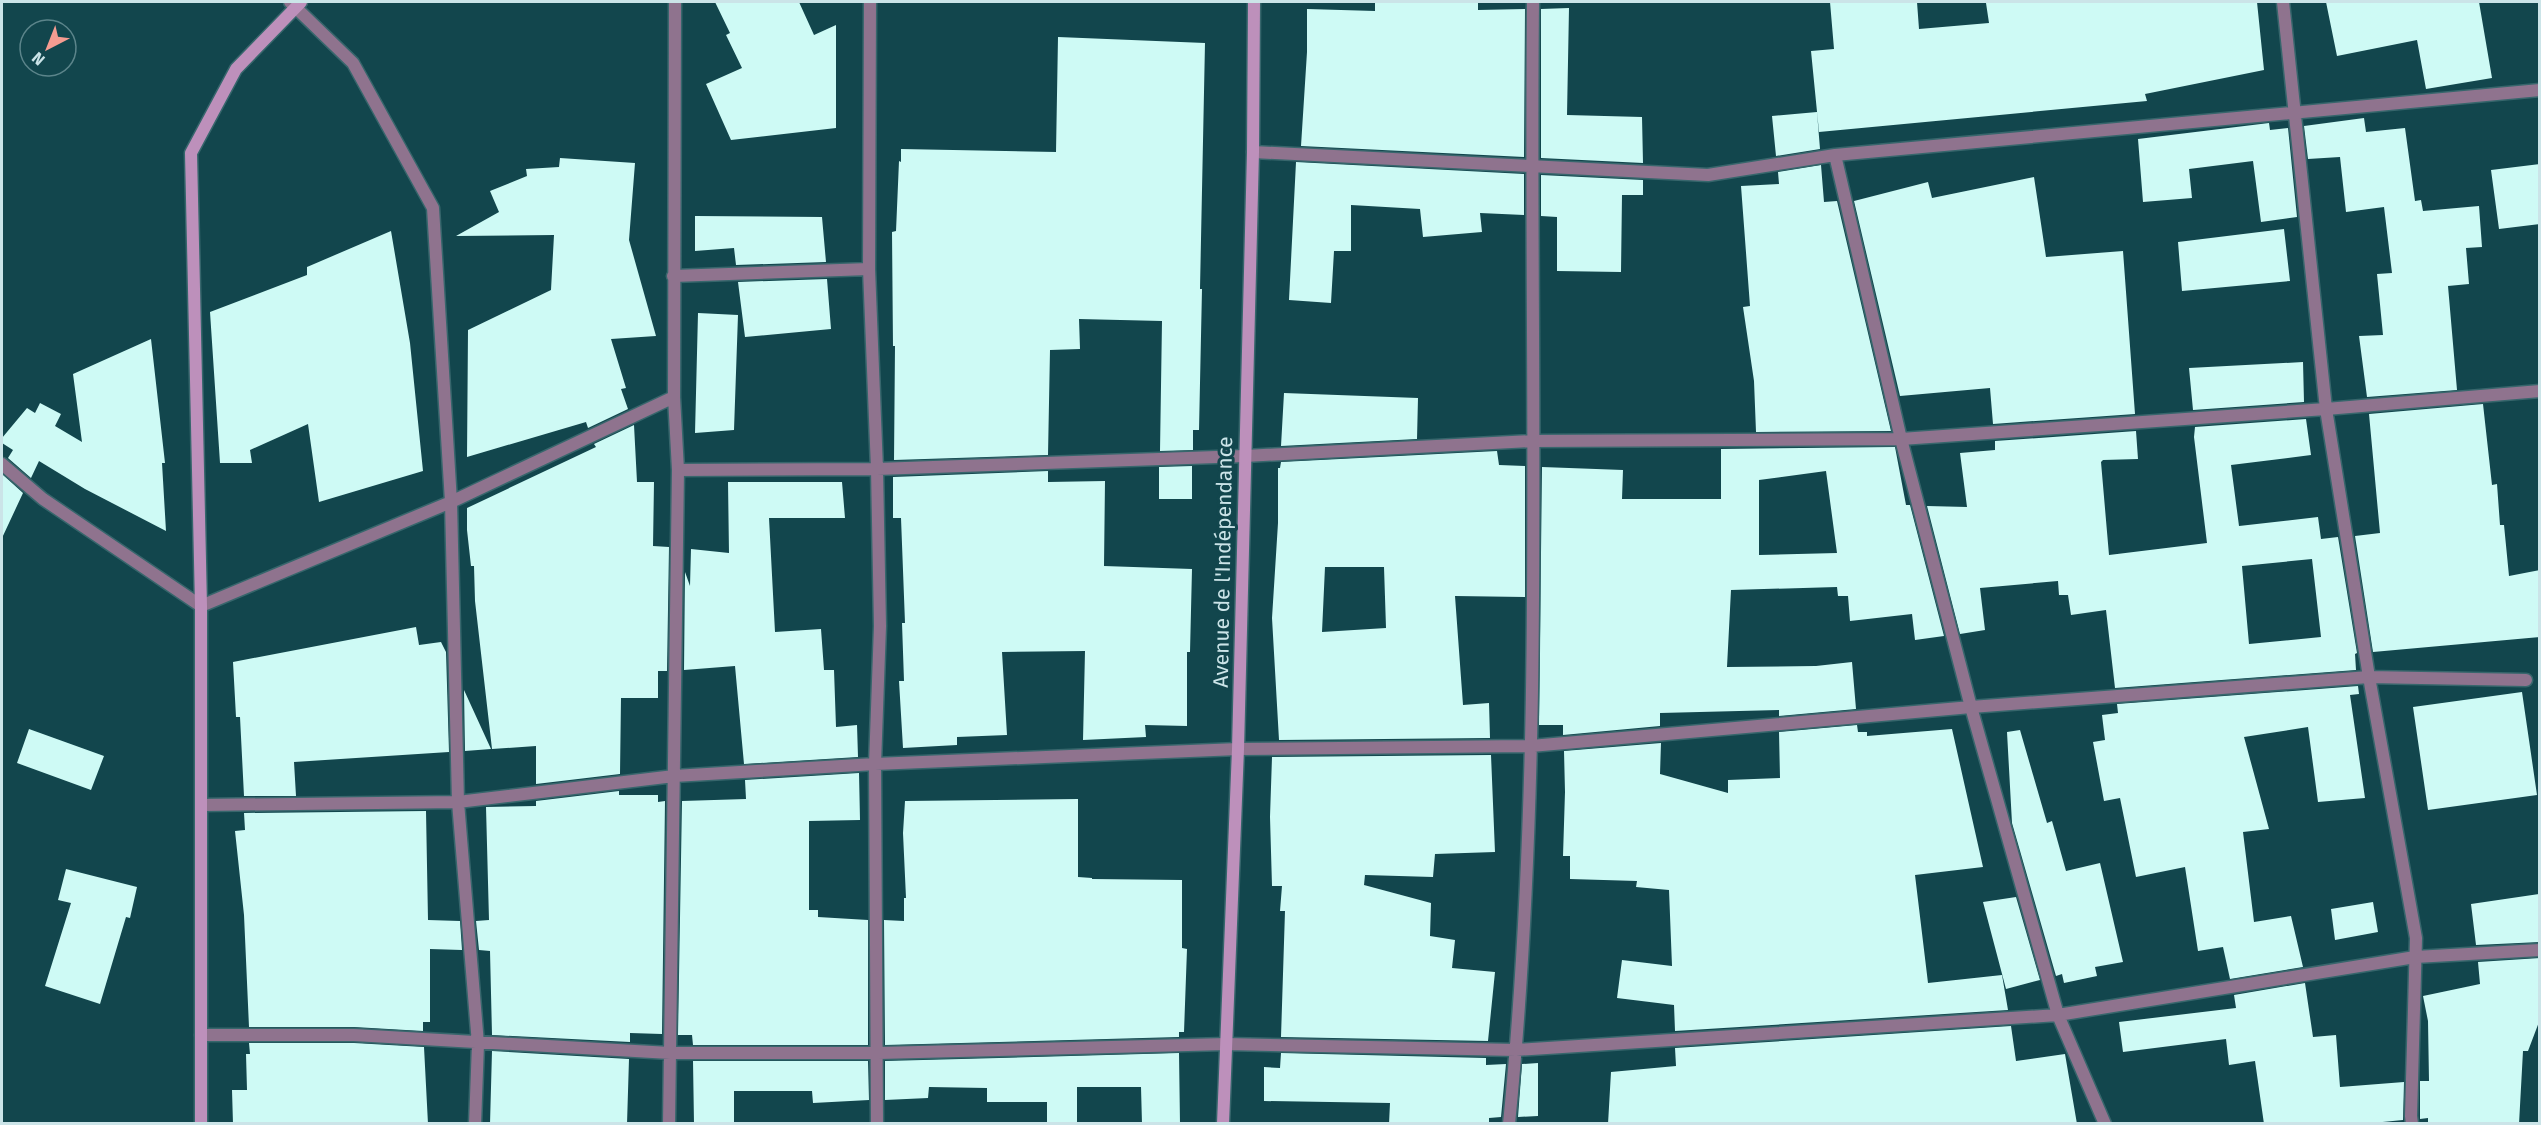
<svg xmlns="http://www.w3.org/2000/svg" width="2541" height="1125" font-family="'Fira Sans',sans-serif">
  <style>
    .building { fill: #cefaf5; fill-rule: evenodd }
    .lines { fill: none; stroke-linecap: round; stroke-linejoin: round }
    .minor-casing { stroke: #37666c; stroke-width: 15 }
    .secondary-casing { stroke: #37666c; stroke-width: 15 }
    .minor { stroke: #8f738e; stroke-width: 12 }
    .secondary { stroke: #bd90bb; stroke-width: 12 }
    .labels { text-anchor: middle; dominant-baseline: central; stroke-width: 6; stroke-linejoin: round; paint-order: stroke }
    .street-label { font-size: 21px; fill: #cbe4e8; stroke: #12464d }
  </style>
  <rect width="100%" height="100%" fill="#12464d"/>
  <path class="building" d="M 715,2 L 799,2 L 814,35 L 836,25 L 836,128 L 731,140 L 706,84 L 742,68 L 726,35 L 730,33 Z
    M 1375,2 L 1478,2 L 1478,10 L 1525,9 L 1524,157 L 1301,146 L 1307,52 L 1307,9 L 1375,11 Z
    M 1830,2 L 1917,2 L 1919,29 L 1989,23 L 1986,3 L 2002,2 L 2257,2 L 2264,70 L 2145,94 L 2147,101 L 1819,132 L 1811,51 L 1834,49 Z
    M 2326,2 L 2479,2 L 2492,78 L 2426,89 L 2417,40 L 2337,56 Z
    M 1569,8 L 1567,115 L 1642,117 L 1643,163 L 1541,158 L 1541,9 Z
    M 1058,37 L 1205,43 L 1200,289 L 1202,289 L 1199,430 L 1193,430 L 1193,450 L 1160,451 L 1162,321 L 1079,319 L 1080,349 L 1050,350 L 1048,455 L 894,460 L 895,346 L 893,346 L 892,232 L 896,231 L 899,161 L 901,162 L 901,149 L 1056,152 Z
    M 1817,112 L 1820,149 L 1776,156 L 1772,116 Z
    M 2364,118 L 2366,132 L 2405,128 L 2415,201 L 2421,200 L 2423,211 L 2479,206 L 2482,247 L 2466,248 L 2469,284 L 2448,286 L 2457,390 L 2367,397 L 2359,336 L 2383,335 L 2377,274 L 2392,273 L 2384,207 L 2346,212 L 2340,157 L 2308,159 L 2304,126 Z
    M 2269,123 L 2270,130 L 2288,128 L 2297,217 L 2261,222 L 2253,161 L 2189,169 L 2192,198 L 2143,202 L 2138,139 Z
    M 560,158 L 635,163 L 629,240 L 656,336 L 611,339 L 626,388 L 621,389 L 628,409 L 588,428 L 586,422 L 467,457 L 468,330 L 551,290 L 554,235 L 456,236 L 499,212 L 490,191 L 527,176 L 526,169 L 559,167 Z
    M 1296,162 L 1524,174 L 1524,215 L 1480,213 L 1482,232 L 1423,237 L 1420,209 L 1351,205 L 1351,251 L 1334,251 L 1331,303 L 1289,300 Z
    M 2540,164 L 2540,224 L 2499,229 L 2491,170 Z
    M 1821,165 L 1824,202 L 1837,201 L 1891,431 L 1756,432 L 1754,381 L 1743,307 L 1750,306 L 1741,186 L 1779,184 L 1778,172 Z
    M 1541,175 L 1643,180 L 1643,195 L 1622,195 L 1621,272 L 1557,271 L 1557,217 L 1541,216 Z
    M 2034,177 L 2046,257 L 2123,251 L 2135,414 L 1993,424 L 1990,388 L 1900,396 L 1854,201 L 1928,182 L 1932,198 Z
    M 695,216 L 822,217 L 826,262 L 736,265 L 734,248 L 695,251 Z
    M 2284,229 L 2290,281 L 2182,291 L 2178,242 Z
    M 391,231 L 410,343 L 423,471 L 319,502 L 308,424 L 250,450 L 252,463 L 220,463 L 210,312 L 307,275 L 307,267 Z
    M 827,279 L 831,329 L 745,337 L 738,282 Z
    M 698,313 L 738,315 L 734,430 L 695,433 Z
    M 151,339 L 165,463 L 162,463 L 166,531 L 85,489 L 39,461 L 31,478 L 8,458 L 13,450 L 2,443 L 2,438 L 27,408 L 35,413 L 40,403 L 61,414 L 55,426 L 82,442 L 73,374 Z
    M 2303,362 L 2304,402 L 2193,410 L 2189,368 Z
    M 1284,393 L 1418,398 L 1417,439 L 1281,446 Z
    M 2483,404 L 2492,485 L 2497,484 L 2500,525 L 2504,525 L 2509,576 L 2540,570 L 2540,637 L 2373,652 L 2355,536 L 2380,533 L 2369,414 Z
    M 2306,419 L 2311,455 L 2231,465 L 2239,526 L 2318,517 L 2321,539 L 2338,537 L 2357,653 L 2355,654 L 2356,670 L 2115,688 L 2106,610 L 2071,615 L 2068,595 L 2059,595 L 2058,581 L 1980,588 L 1985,630 L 1960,634 L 1927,506 L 1967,507 L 1960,453 L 1995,450 L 1995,441 L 2136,431 L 2138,459 L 2103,460 L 2101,462 L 2109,555 L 2207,543 L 2194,437 L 2195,427 ZM 2312,559 L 2321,637 L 2249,644 L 2242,566 Z
    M 634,425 L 637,482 L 654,482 L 653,546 L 669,547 L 667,671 L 658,671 L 658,698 L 621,698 L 620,774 L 536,784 L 536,746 L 492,749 L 475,601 L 474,566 L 471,566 L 467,530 L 467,508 L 596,447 L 594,444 Z
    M 1895,447 L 1906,505 L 1910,505 L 1944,636 L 1915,640 L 1912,614 L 1850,621 L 1848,596 L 1838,596 L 1837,587 L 1731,590 L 1727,667 L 1816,666 L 1852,662 L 1856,709 L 1779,716 L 1779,710 L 1660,713 L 1660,726 L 1563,735 L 1563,725 L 1539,725 L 1542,467 L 1623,470 L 1622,499 L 1721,499 L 1721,449 ZM 1826,471 L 1837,553 L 1759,555 L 1759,480 Z
    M 1497,451 L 1499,465 L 1525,466 L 1525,597 L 1455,596 L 1463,705 L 1489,703 L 1490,738 L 1279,740 L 1272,618 L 1278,523 L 1278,468 L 1280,468 L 1281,462 ZM 1325,567 L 1384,567 L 1386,628 L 1322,632 Z
    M 1192,466 L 1192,499 L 1159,499 L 1159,467 Z
    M 1048,471 L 1048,482 L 1105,481 L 1104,566 L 1192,569 L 1190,652 L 1187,652 L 1187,726 L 1145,725 L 1146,737 L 1083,740 L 1085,651 L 1002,652 L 1007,735 L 957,737 L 957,745 L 903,748 L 899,681 L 904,681 L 902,623 L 905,623 L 901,518 L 893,518 L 893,477 Z
    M 2,474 L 23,493 L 2,538 Z
    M 728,482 L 842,482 L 845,518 L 769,518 L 775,632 L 821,629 L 824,670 L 834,670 L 836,727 L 857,725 L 858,757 L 744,764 L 735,666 L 684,670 L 685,572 L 690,586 L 691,549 L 729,553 Z
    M 416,627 L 419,645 L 441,642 L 446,652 L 449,752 L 294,762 L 296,796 L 244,796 L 240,717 L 236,717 L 233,662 Z
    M 2358,686 L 2359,694 L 2350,695 L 2365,798 L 2318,802 L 2308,727 L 2244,737 L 2269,829 L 2243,832 L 2254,922 L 2291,916 L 2303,967 L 2230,979 L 2223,947 L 2198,951 L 2185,867 L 2136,877 L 2120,798 L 2104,801 L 2093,742 L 2105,740 L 2102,715 L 2118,713 L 2117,704 Z
    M 464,690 L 491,749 L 465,751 Z
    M 2522,692 L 2537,795 L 2428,810 L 2413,707 Z
    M 1857,725 L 1858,732 L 1867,732 L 1867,736 L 1952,729 L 1983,867 L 1915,875 L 1928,983 L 2002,975 L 2008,1010 L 1675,1031 L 1674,1005 L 1617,998 L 1622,960 L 1672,966 L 1669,890 L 1636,887 L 1637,881 L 1570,879 L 1570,856 L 1563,856 L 1565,792 L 1564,751 L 1661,743 L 1660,774 L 1728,793 L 1728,780 L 1780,778 L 1779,732 Z
    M 29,729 L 104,756 L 91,790 L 17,763 Z
    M 2020,730 L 2047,823 L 2052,821 L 2066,871 L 2100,863 L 2123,962 L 2095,967 L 2097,976 L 2064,983 L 2062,974 L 2056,976 L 2012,823 L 2007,732 Z
    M 1491,755 L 1495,852 L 1435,854 L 1433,877 L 1365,875 L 1364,885 L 1431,903 L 1430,936 L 1455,940 L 1452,968 L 1495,972 L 1488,1041 L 1281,1037 L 1285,911 L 1280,911 L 1282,886 L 1272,886 L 1270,817 L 1272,757 Z
    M 859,773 L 860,820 L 809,821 L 809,910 L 818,910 L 818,917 L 868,920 L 868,1045 L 693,1045 L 692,1035 L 678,1035 L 682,801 L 746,799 L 745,780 Z
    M 619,791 L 619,795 L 658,795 L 658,802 L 665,801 L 662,1034 L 630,1033 L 630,1042 L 492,1035 L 490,951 L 479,950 L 476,921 L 489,920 L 486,807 L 536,806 L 536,801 Z
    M 1078,799 L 1078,877 L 1092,878 L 1092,879 L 1182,880 L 1182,948 L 1187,949 L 1184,1032 L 1179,1032 L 1179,1037 L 885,1045 L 884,920 L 904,921 L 904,898 L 906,898 L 903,833 L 905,801 Z
    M 426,811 L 428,920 L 460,921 L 462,950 L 430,949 L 430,1022 L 423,1022 L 423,1031 L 354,1027 L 249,1027 L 244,915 L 235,831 L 245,830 L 244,813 Z
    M 66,869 L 137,887 L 130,918 L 126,917 L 100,1004 L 45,986 L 71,903 L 58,900 Z
    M 2539,894 L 2540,942 L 2476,945 L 2471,904 Z
    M 2016,897 L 2040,980 L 2006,989 L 1983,902 Z
    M 2373,902 L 2378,932 L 2335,940 L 2331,909 Z
    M 2540,958 L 2539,1022 L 2528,1051 L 2523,1051 L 2519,1124 L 2428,1124 L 2428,1118 L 2420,1119 L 2420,1081 L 2429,1081 L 2428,1021 L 2423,996 L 2480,984 L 2478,962 Z
    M 2305,983 L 2313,1037 L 2336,1035 L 2340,1087 L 2404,1082 L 2403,1120 L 2362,1124 L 2264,1124 L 2255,1061 L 2229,1065 L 2226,1039 L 2123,1052 L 2119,1022 L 2236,1008 L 2234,995 Z
    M 2011,1026 L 2016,1061 L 2065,1054 L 2077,1124 L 1608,1124 L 1611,1072 L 1676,1066 L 1675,1048 Z
    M 249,1043 L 354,1043 L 424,1047 L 428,1124 L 233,1124 L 232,1090 L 247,1090 L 246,1054 L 250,1054 Z
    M 492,1051 L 629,1059 L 627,1124 L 490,1124 Z
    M 1179,1053 L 1180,1124 L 1142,1124 L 1141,1087 L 1077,1087 L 1077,1124 L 1047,1124 L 1047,1102 L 987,1102 L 987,1088 L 929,1087 L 928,1098 L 885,1100 L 885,1061 Z
    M 1281,1053 L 1486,1058 L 1486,1065 L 1506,1064 L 1501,1117 L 1489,1118 L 1489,1122 L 1389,1124 L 1390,1103 L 1264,1101 L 1264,1067 L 1280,1068 Z
    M 693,1061 L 868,1061 L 869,1100 L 813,1103 L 812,1091 L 734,1091 L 734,1124 L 694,1124 Z
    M 1538,1063 L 1538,1116 L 1518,1117 L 1522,1064 Z"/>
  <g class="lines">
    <g class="minor-casing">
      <path id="minor" d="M 290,2 L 353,63 L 433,208 L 451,502 L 458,802 L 478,1044 L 475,1124
        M 870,2 L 869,269 L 877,469 L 880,626 L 875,764 L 877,1124
        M 2283,2 L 2326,409 L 2369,677 L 2416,938 L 2411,1116 L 2412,1124
        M 1253,152 L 1708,175 L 1835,155 L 2540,90
        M 1835,155 L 1901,439 L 1971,707 L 2058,1015 L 2105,1124
        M 673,276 L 869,269
        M 2,464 L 43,499 L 201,606 L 451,502 L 674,397
        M 678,470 L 877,469 L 1245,456 L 1533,441 L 1901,439 L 2326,409 L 2540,391
        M 202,805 L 458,802 L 674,776 L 875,764 L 1238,749 L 1531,746 L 1971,707 L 2369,677 L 2526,680
        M 201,1035 L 354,1035 L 670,1053 L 879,1053 L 1226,1044 L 1516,1050 L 2058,1015 L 2415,957 L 2540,950
        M 669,1124 L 678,470 L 674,397 L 675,2
        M 1509,1124 C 1546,751 1529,375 1533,2"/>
    </g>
    <g class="secondary-casing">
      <path id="secondary" d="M 201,1124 L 201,606 L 191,153 L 236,69 L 301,2
        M 1223,1124 L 1238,749 L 1253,152 L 1254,2"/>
    </g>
    <use href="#minor" class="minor"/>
    <use href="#secondary" class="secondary"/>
  </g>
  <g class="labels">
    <g class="street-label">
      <text transform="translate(1223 562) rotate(-89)">Avenue de l'Indépendance</text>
    </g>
  </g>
  <rect width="2541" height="1125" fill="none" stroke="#cbe4e8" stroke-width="6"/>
  <g transform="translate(48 48) rotate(222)"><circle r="28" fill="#12464d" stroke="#5c858b" stroke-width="1.5"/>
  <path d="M0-4.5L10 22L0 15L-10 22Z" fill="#f59c91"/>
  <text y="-9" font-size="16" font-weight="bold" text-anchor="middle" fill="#cbe4e8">N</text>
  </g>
</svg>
